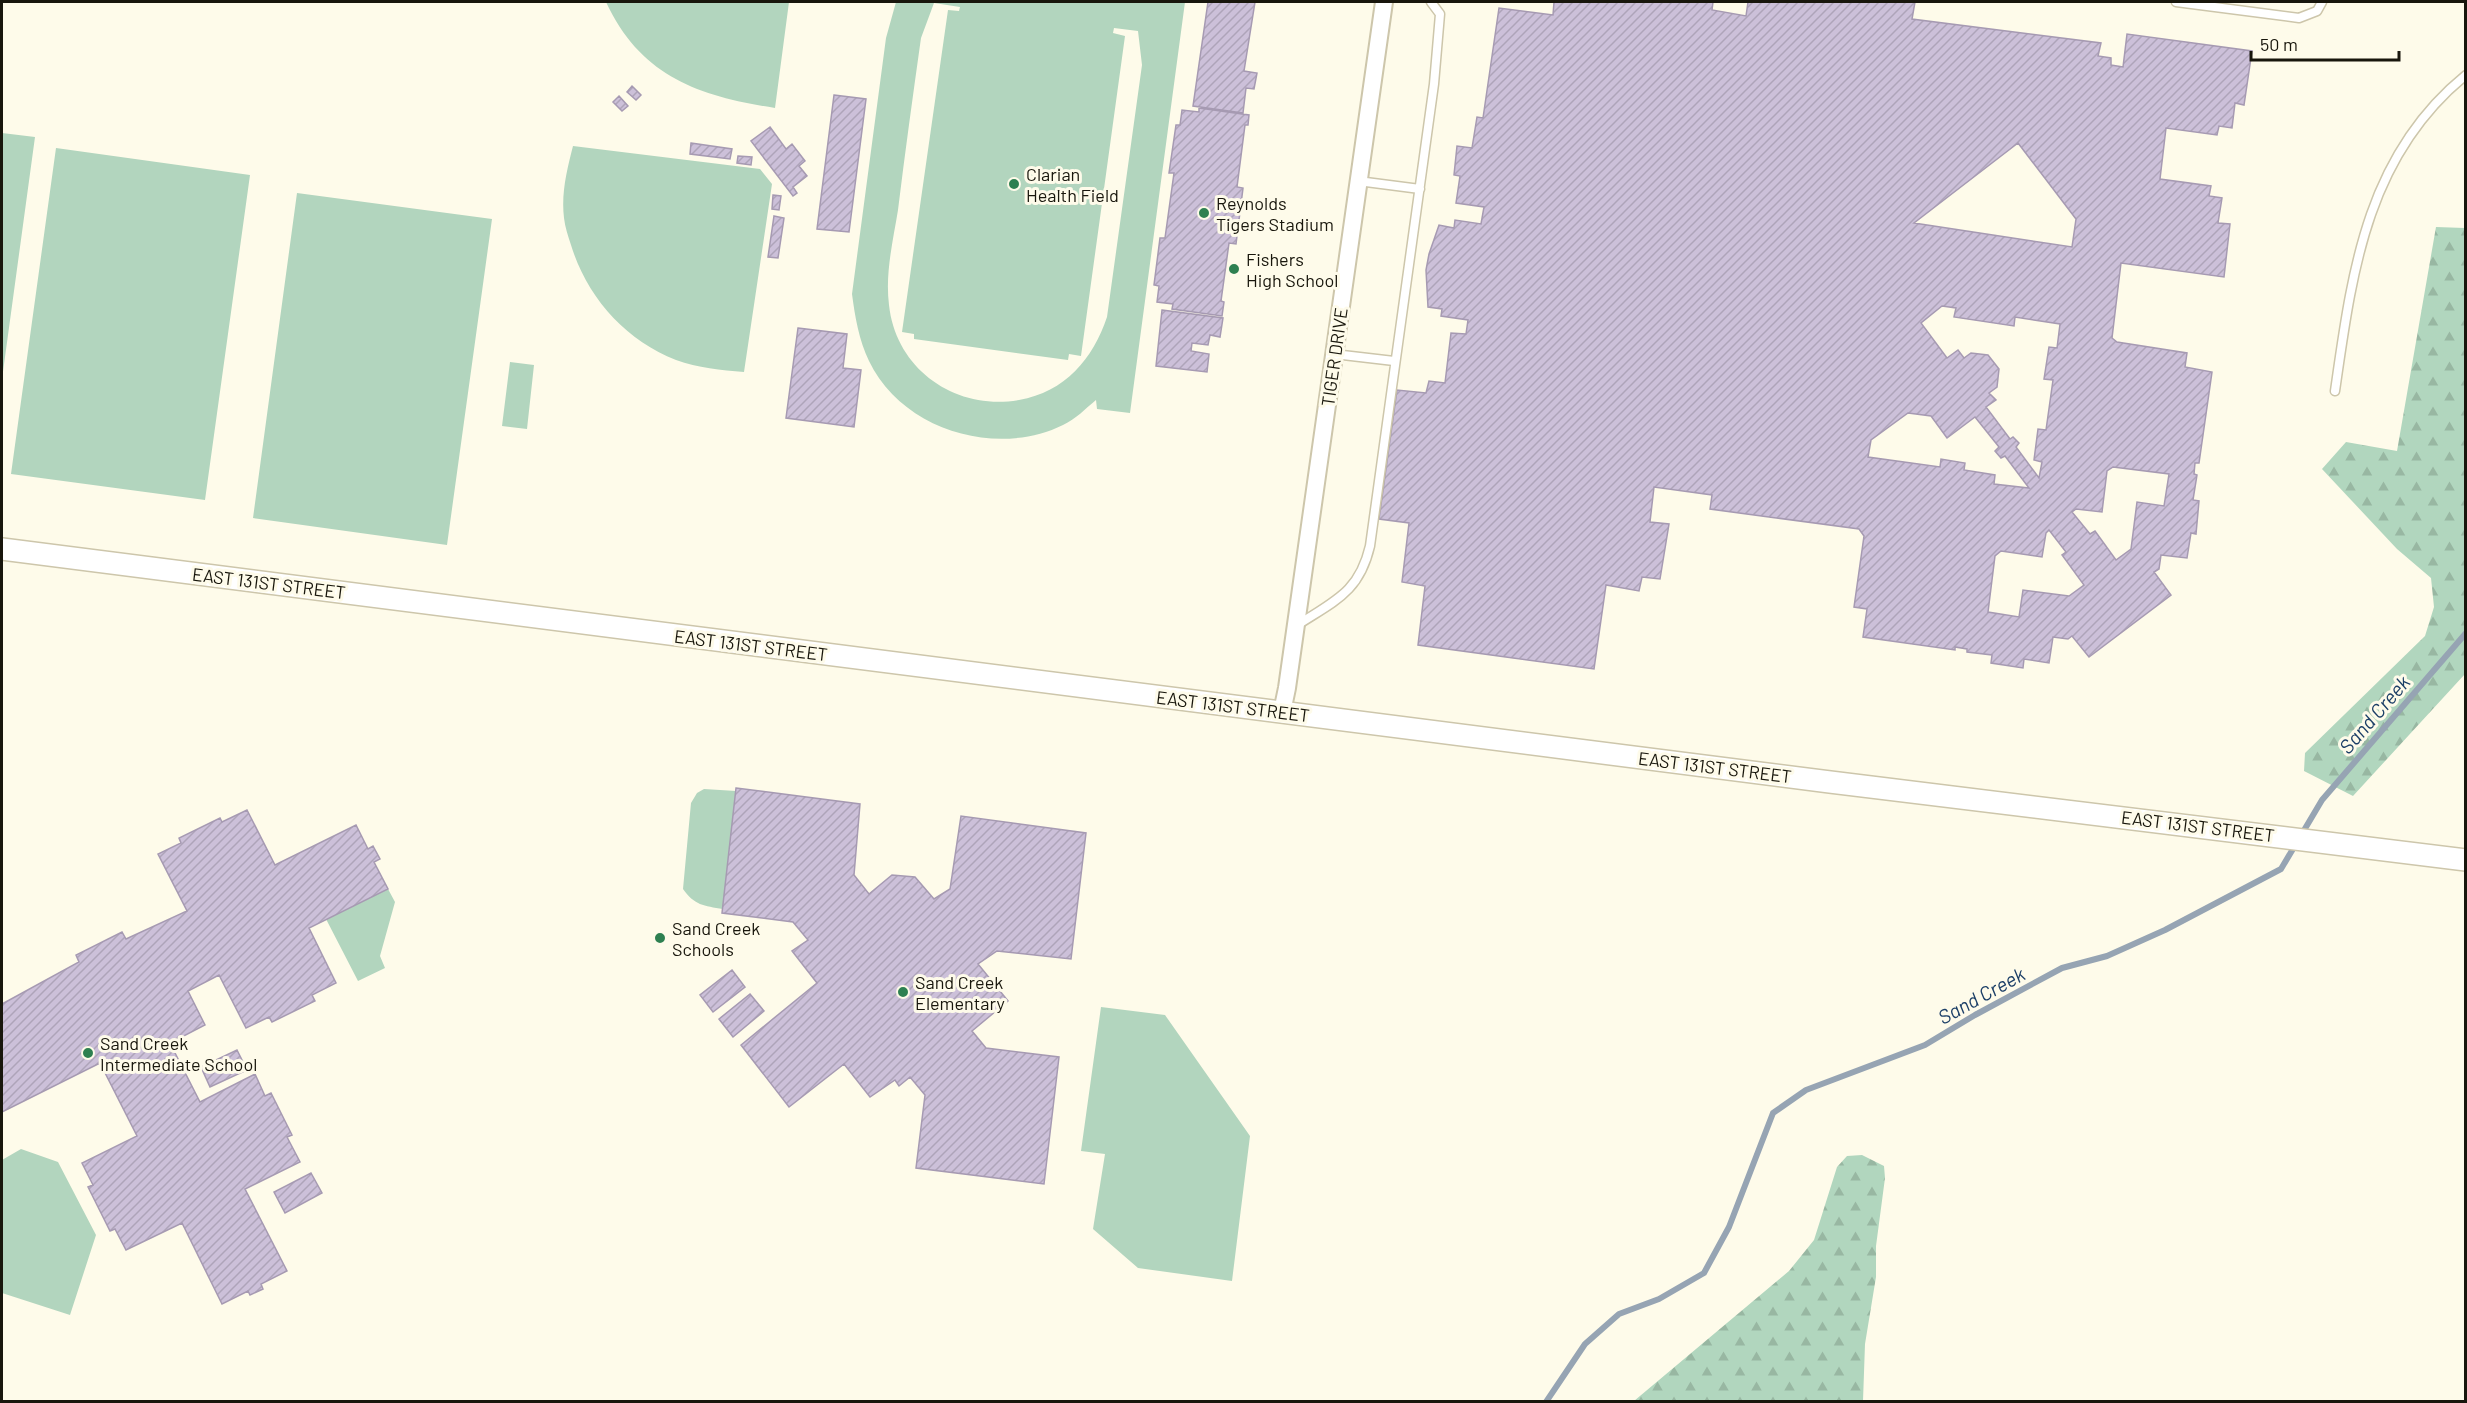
<svg xmlns="http://www.w3.org/2000/svg" width="2467" height="1403" font-family="Barlow,sans-serif">
  <style>
    .green { fill: #b2d5be; fill-rule: evenodd }
    .forest { fill: url(#forest-firs) }
    .lines { fill: none; stroke-linecap: round; stroke-linejoin: round }
    .stream { stroke: #96a4b3; stroke-width: 6 }
    .building { fill: url(#building-hatch); stroke: #a69ab2; stroke-width: 1.5; fill-rule: evenodd }
    .service-casing { stroke: #cdc6ab; stroke-width: 11 }
    .minor-casing { stroke: #cdc6ab; stroke-width: 20 }
    .tertiary-casing { stroke: #cdc6ab; stroke-width: 24 }
    .service { stroke: #fff; stroke-width: 8 }
    .minor { stroke: #fff; stroke-width: 16 }
    .tertiary { stroke: #fff; stroke-width: 21 }
    .poi-dot { fill: #2e8051; stroke: #fefbea; stroke-width: 2 }
    .labels { text-anchor: middle; dominant-baseline: central; stroke-width: 6; stroke-linejoin: round; paint-order: stroke }
    .poi-label { font-size: 18px; fill: #18160c; stroke: #fefbea; text-anchor: start }
    .street-label { font-size: 18px; fill: #18160c; stroke: #fefbea }
    .water-label { font-size: 20px; font-style: italic; fill: #1c3f67; stroke: #fefbea }
  </style>
  <defs>
    <pattern id="forest-firs" width="22" height="20" patternUnits="userSpaceOnUse" patternTransform="scale(1.5)"><rect width="22" height="20" fill="#b1d6be"/><path d="M5 1l3.5 6h-7zM16 11l3.5 6h-7z" fill="#98b7a2"/></pattern>
    <pattern id="building-hatch" width="6" height="6" patternUnits="userSpaceOnUse" patternTransform="scale(1.5)"><rect width="6" height="6" fill="#ccc0d9"/><path d="M-1 1l2-2M0 6l6-6M5 7l2-2" fill="none" stroke="#aea4b9"/></pattern>
  </defs>
  <rect width="100%" height="100%" fill="#fefbea"/>
  <path class="green" d="M 606,2 L 789,2 L 775,108 C 699,96 641,77 606,2 Z
    M 896,2 L 1185,2 L 1130,413 L 1097,409 L 1096,400 C 1085,409 1076,419 1063,425 C 996,458 902,430 869,361 C 859,340 855,317 852,294 L 886,38 ZM 934,3 L 960,7 L 959,11 L 948,10 L 902,332 L 914,334 L 914,339 L 1068,360 L 1069,354 L 1081,356 L 1125,36 L 1113,33 L 1114,28 L 1138,31 L 1142,65 L 1107,317 C 1093,359 1065,392 1019,400 C 956,411 896,370 889,305 C 885,273 893,241 898,210 C 905,152 913,95 921,38 Z
    M 2,133 L 35,137 L 2,379 Z
    M 573,146 L 760,169 L 772,184 L 744,372 C 721,370 698,368 676,360 C 625,340 587,297 571,245 C 568,236 565,227 564,218 C 561,193 567,170 573,146 Z
    M 56,148 L 250,175 L 205,500 L 11,474 Z
    M 297,193 L 492,219 L 447,545 L 253,518 Z
    M 510,362 L 534,365 L 527,429 L 502,426 Z
    M 704,789 L 736,791 L 723,909 C 704,906 694,905 683,889 L 691,803 L 697,793 Z
    M 388,889 L 395,902 L 380,956 L 385,968 L 358,981 L 326,919 Z
    M 1101,1007 L 1165,1015 L 1250,1136 L 1232,1281 L 1138,1268 L 1093,1229 L 1105,1154 L 1081,1151 Z
    M 21,1149 L 58,1162 L 96,1235 L 70,1315 L 2,1293 L 2,1160 Z"/>
  <path class="forest" d="M 2436,227 L 2465,228 L 2465,674 L 2353,796 L 2304,771 L 2305,753 L 2425,636 L 2434,607 L 2431,578 L 2397,549 L 2322,469 L 2346,442 L 2397,451 Z
    M 1862,1155 L 1884,1166 L 1885,1178 L 1876,1246 L 1876,1277 L 1865,1344 L 1863,1401 L 1634,1401 L 1789,1271 L 1814,1240 L 1837,1167 L 1847,1156 Z"/>
  <g class="lines">
    <path class="stream" d="M 1546,1402 L 1585,1344 L 1619,1314 L 1659,1299 L 1704,1273 L 1729,1227 L 1773,1113 L 1806,1090 L 1925,1045 L 1975,1015 L 2062,968 L 2107,956 L 2165,930 L 2281,869 L 2322,800 L 2466,633"/>
  </g>
  <path class="building" d="M 1208,2 L 1255,2 L 1244,71 L 1257,73 L 1254,89 L 1246,88 L 1243,113 L 1193,106 Z
    M 1554,2 L 1713,2 L 1712,10 L 1746,16 L 1748,2 L 1915,2 L 1912,19 L 2101,43 L 2098,56 L 2111,58 L 2111,65 L 2123,67 L 2127,34 L 2252,51 L 2244,105 L 2235,103 L 2232,128 L 2219,126 L 2217,135 L 2166,128 L 2160,179 L 2211,186 L 2209,196 L 2222,198 L 2218,223 L 2230,224 L 2224,277 L 2121,263 L 2112,338 L 2117,342 L 2187,353 L 2185,367 L 2212,372 L 2199,463 L 2195,463 L 2194,474 L 2197,475 L 2193,500 L 2199,501 L 2196,534 L 2191,533 L 2187,558 L 2161,555 L 2159,569 L 2154,572 L 2171,595 L 2089,657 L 2072,636 L 2068,639 L 2053,637 L 2049,663 L 2024,659 L 2023,668 L 1991,663 L 1992,655 L 1967,652 L 1967,649 L 1955,647 L 1955,650 L 1863,637 L 1867,609 L 1854,607 L 1864,536 L 1859,529 L 1710,509 L 1712,495 L 1654,487 L 1650,522 L 1669,524 L 1660,579 L 1642,577 L 1639,591 L 1606,585 L 1594,669 L 1418,645 L 1425,586 L 1402,582 L 1409,523 L 1379,519 L 1397,390 L 1426,393 L 1429,381 L 1445,383 L 1451,333 L 1466,334 L 1468,320 L 1441,316 L 1442,309 L 1428,307 L 1426,270 L 1429,254 L 1439,225 L 1454,228 L 1455,220 L 1481,224 L 1484,207 L 1456,203 L 1460,176 L 1454,175 L 1457,146 L 1472,148 L 1477,117 L 1483,118 L 1499,8 L 1553,15 ZM 2018,143 L 2076,219 L 2072,247 L 1914,223 ZM 1942,306 L 1956,308 L 1954,317 L 2014,326 L 2015,317 L 2060,324 L 2057,348 L 2049,347 L 2044,379 L 2053,380 L 2046,430 L 2038,429 L 2034,460 L 2042,462 L 2039,478 L 2016,447 L 2019,443 L 2013,437 L 2010,439 L 1986,407 L 1996,400 L 1989,393 L 1997,387 L 1999,369 L 1988,355 L 1971,353 L 1964,358 L 1958,350 L 1947,358 L 1921,323 ZM 1908,413 L 1931,416 L 1947,438 L 1975,417 L 1999,447 L 1995,451 L 2001,458 L 2005,456 L 2029,488 L 1994,484 L 1995,475 L 1964,470 L 1965,463 L 1941,459 L 1940,467 L 1868,457 L 1871,440 ZM 2113,467 L 2169,474 L 2164,506 L 2137,502 L 2131,549 L 2116,560 L 2095,531 L 2090,534 L 2072,512 L 2076,509 L 2102,512 L 2107,471 ZM 2049,530 L 2066,552 L 2062,555 L 2084,585 L 2069,596 L 2023,590 L 2019,617 L 1988,612 L 1995,556 L 2001,551 L 2042,557 L 2046,533 Z
    M 632,86 L 641,95 L 636,100 L 627,92 Z
    M 834,95 L 866,99 L 849,232 L 817,229 Z
    M 619,96 L 628,106 L 622,111 L 613,102 Z
    M 1199,108 L 1249,115 L 1248,125 L 1245,125 L 1237,187 L 1243,188 L 1236,244 L 1229,243 L 1221,301 L 1224,302 L 1222,316 L 1172,309 L 1173,304 L 1157,302 L 1159,286 L 1154,285 L 1160,238 L 1165,238 L 1174,173 L 1169,173 L 1176,125 L 1180,125 L 1182,110 L 1199,112 Z
    M 770,127 L 786,149 L 792,144 L 805,161 L 799,166 L 807,176 L 793,187 L 797,193 L 793,196 L 751,141 Z
    M 691,143 L 732,149 L 730,159 L 690,154 Z
    M 738,156 L 752,157 L 751,165 L 737,163 Z
    M 773,195 L 781,196 L 779,210 L 772,209 Z
    M 774,216 L 784,218 L 778,258 L 768,257 Z
    M 1162,310 L 1223,318 L 1220,337 L 1210,335 L 1208,345 L 1192,343 L 1191,351 L 1209,354 L 1207,372 L 1156,366 Z
    M 798,328 L 847,334 L 843,368 L 861,370 L 854,427 L 786,418 Z
    M 736,788 L 860,804 L 854,875 L 869,894 L 892,875 L 915,877 L 934,899 L 950,889 L 961,816 L 1086,833 L 1071,959 L 997,951 L 978,964 L 1008,1001 L 972,1031 L 986,1048 L 1059,1057 L 1044,1184 L 916,1168 L 925,1095 L 910,1077 L 899,1086 L 895,1080 L 870,1097 L 844,1064 L 789,1107 L 741,1045 L 817,983 L 792,951 L 808,940 L 793,922 L 722,913 Z
    M 247,810 L 275,865 L 356,825 L 368,849 L 373,846 L 380,859 L 374,862 L 388,889 L 309,928 L 336,983 L 312,995 L 315,1001 L 272,1022 L 269,1017 L 246,1028 L 219,975 L 188,991 L 205,1025 L 170,1043 L 200,1102 L 255,1074 L 265,1096 L 271,1093 L 292,1135 L 287,1137 L 300,1162 L 245,1189 L 287,1271 L 261,1284 L 263,1289 L 250,1295 L 248,1291 L 222,1304 L 182,1223 L 126,1250 L 115,1229 L 110,1231 L 88,1187 L 93,1185 L 82,1163 L 137,1136 L 100,1063 L 2,1112 L 2,1004 L 79,962 L 76,955 L 122,932 L 126,939 L 187,911 L 158,854 L 181,843 L 179,838 L 220,818 L 222,822 Z
    M 732,970 L 745,987 L 713,1012 L 700,995 Z
    M 750,994 L 764,1011 L 733,1037 L 719,1019 Z
    M 237,1050 L 247,1070 L 210,1087 L 201,1067 Z
    M 311,1173 L 322,1193 L 285,1213 L 274,1192 Z"/>
  <g class="lines">
    <g class="service-casing">
      <path id="service" d="M 2176,2 L 2299,18 L 2317,11 L 2322,2
        M 1358,181 L 1420,189
        M 1334,354 L 1394,361
        M 2335,391 C 2352,273 2366,156 2466,75
        M 1296,626 C 1334,601 1359,593 1370,546 L 1434,84 L 1440,14 L 1431,2"/>
    </g>
    <g class="minor-casing">
      <path id="minor" d="M 1282,712 L 1287,688 L 1384,2"/>
    </g>
    <g class="tertiary-casing">
      <path id="tertiary" d="M 2,549 L 1830,782 L 2466,860"/>
    </g>
    <use href="#service" class="service"/>
    <use href="#minor" class="minor"/>
    <use href="#tertiary" class="tertiary"/>
  </g>
  <g class="poi-dot">
    <circle cx="1014" cy="184" r="6"/>
    <circle cx="1204" cy="213" r="6"/>
    <circle cx="1234" cy="269" r="6"/>
    <circle cx="660" cy="938" r="6"/>
    <circle cx="903" cy="992" r="6"/>
    <circle cx="88" cy="1053" r="6"/>
  </g>
  <g class="labels">
    <g class="poi-label">
      <text x="1026" y="174">Clarian<tspan x="1026" dy="21">Health Field</tspan></text>
      <text x="1216" y="203">Reynolds<tspan x="1216" dy="21">Tigers Stadium</tspan></text>
      <text x="1246" y="259">Fishers<tspan x="1246" dy="21">High School</tspan></text>
      <text x="672" y="928">Sand Creek<tspan x="672" dy="21">Schools</tspan></text>
      <text x="915" y="982">Sand Creek<tspan x="915" dy="21">Elementary</tspan></text>
      <text x="100" y="1043">Sand Creek<tspan x="100" dy="21">Intermediate School</tspan></text>
    </g>
    <g class="street-label">
      <text transform="translate(1334 357) rotate(-82)">TIGER DRIVE</text>
      <text transform="translate(269 583) rotate(7)">EAST 131ST STREET</text>
      <text transform="translate(751 645) rotate(7)">EAST 131ST STREET</text>
      <text transform="translate(1233 706) rotate(7)">EAST 131ST STREET</text>
      <text transform="translate(1715 767) rotate(7)">EAST 131ST STREET</text>
      <text transform="translate(2198 826) rotate(7)">EAST 131ST STREET</text>
    </g>
    <g class="water-label">
      <text transform="translate(2374 714) rotate(-49)">Sand Creek</text>
      <text transform="translate(1981 995) rotate(-29)">Sand Creek</text>
    </g>
  </g>
  <rect width="2467" height="1403" fill="none" stroke="#18160c" stroke-width="6"/>
  <path d="M2251 51v9h148v-9" fill="none" stroke="#18160c" stroke-width="3"/>
  <text x="2260" y="51" font-size="18" fill="#18160c" stroke="#fefbea" stroke-width="4.5" paint-order="stroke">50 m</text>
</svg>
